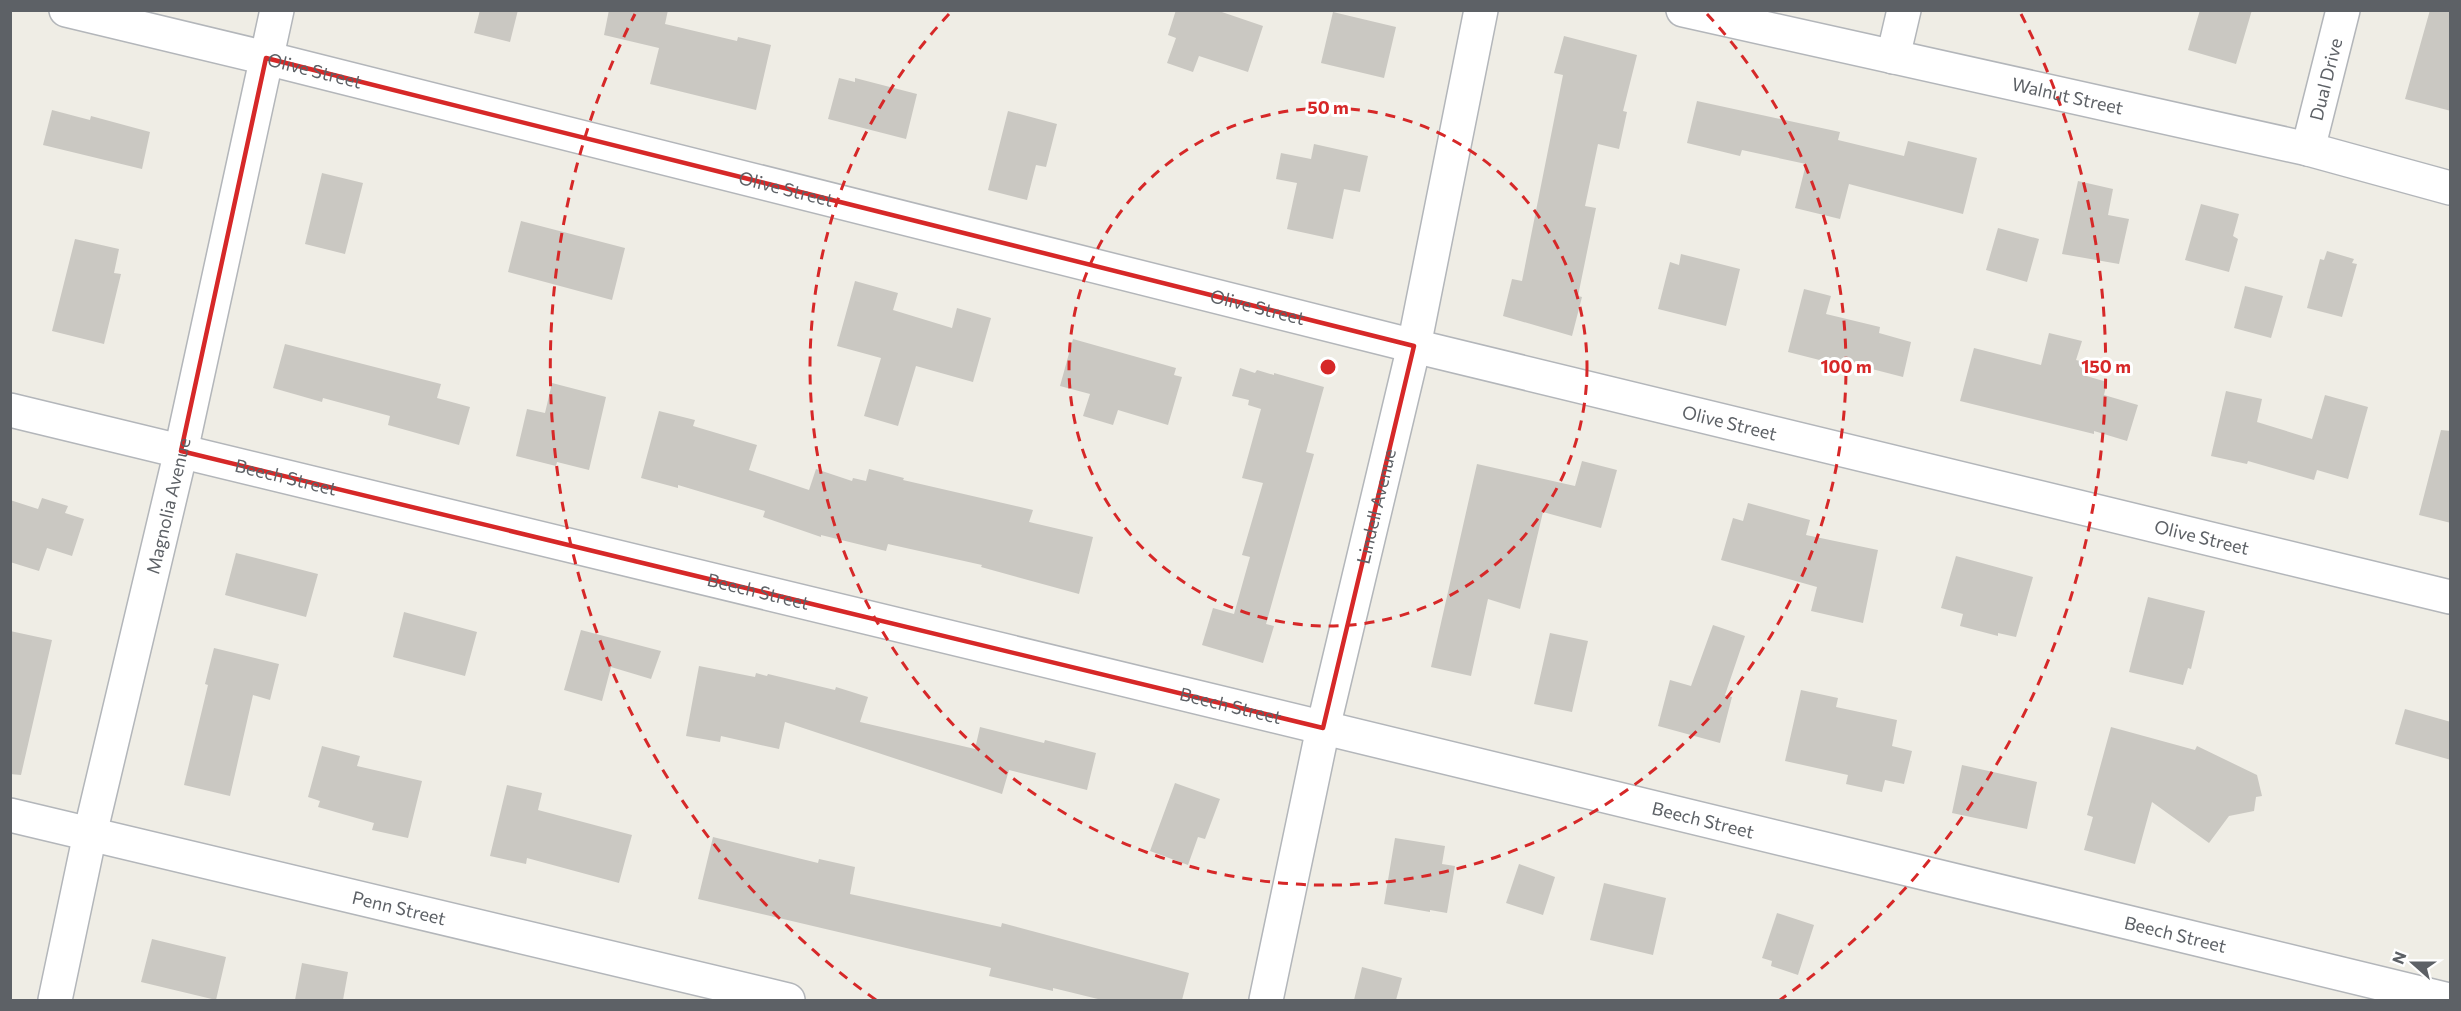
<svg xmlns="http://www.w3.org/2000/svg" width="2461" height="1011" font-family="Commissioner,sans-serif">
  <style>
    .building { fill: #cac8c2 }
    .lines { fill: none; stroke-linecap: round; stroke-linejoin: round }
    .minor-casing { stroke: #b3b6ba; stroke-width: 36 }
    .minor { stroke: #fff; stroke-width: 33 }
    .marked { fill: none; stroke: #d62828; stroke-width: 4.5; stroke-linejoin: round }
    .ring { fill: none; stroke: #d62828; stroke-width: 3; stroke-dasharray: 10 8 }
    .labels { text-anchor: middle; dominant-baseline: central; stroke-width: 6; stroke-linejoin: round; paint-order: stroke }
    .street-label { font-size: 18px; fill: #5d6166; stroke: #fff }
    .centre { fill: #d62828; stroke: #fff; stroke-width: 3 }
    .ring-label { font-size: 18px; text-anchor: middle; font-weight: bold; fill: #d62828; stroke: #fff; stroke-width: 6; stroke-linejoin: round; paint-order: stroke }
  </style>
  <rect width="100%" height="100%" fill="#efede5"/>
  <path class="building" d="M 480,10 L 518,10 L 510,42 L 474,33 Z
    M 609,10 L 668,10 L 665,24 L 737,41 L 738,37 L 771,45 L 756,110 L 650,84 L 659,48 L 604,35 Z
    M 1176,10 L 1216,10 L 1263,26 L 1248,72 L 1199,56 L 1193,72 L 1167,63 L 1176,38 L 1168,35 Z
    M 2200,10 L 2252,10 L 2236,64 L 2188,50 Z
    M 2430,10 L 2451,10 L 2451,111 L 2405,99 Z
    M 1333,12 L 1396,27 L 1384,78 L 1321,63 Z
    M 1564,36 L 1637,55 L 1623,111 L 1627,112 L 1619,149 L 1598,144 L 1585,206 L 1596,208 L 1578,296 L 1582,297 L 1572,336 L 1503,316 L 1512,279 L 1522,281 L 1563,75 L 1554,73 Z
    M 839,78 L 855,82 L 855,78 L 917,94 L 906,139 L 828,119 Z
    M 1697,101 L 1840,132 L 1838,140 L 1904,156 L 1908,141 L 1977,158 L 1963,214 L 1849,184 L 1840,219 L 1795,208 L 1806,164 L 1742,150 L 1740,156 L 1687,143 Z
    M 52,110 L 90,120 L 91,116 L 150,132 L 142,169 L 43,145 Z
    M 1008,111 L 1057,124 L 1046,167 L 1036,165 L 1027,200 L 988,190 Z
    M 1314,144 L 1368,156 L 1360,192 L 1344,189 L 1333,239 L 1287,229 L 1297,183 L 1276,179 L 1281,153 L 1311,159 Z
    M 322,173 L 363,183 L 345,254 L 305,244 Z
    M 2078,181 L 2113,189 L 2108,215 L 2129,219 L 2119,264 L 2062,254 Z
    M 2201,204 L 2239,214 L 2233,236 L 2238,239 L 2229,272 L 2185,260 Z
    M 521,221 L 625,248 L 612,300 L 508,272 Z
    M 1998,228 L 2039,239 L 2027,282 L 1986,270 Z
    M 75,239 L 119,249 L 114,273 L 121,274 L 104,344 L 52,331 Z
    M 2327,251 L 2354,259 L 2352,263 L 2357,264 L 2342,317 L 2307,308 L 2320,259 L 2324,260 Z
    M 1681,254 L 1740,269 L 1726,326 L 1658,309 L 1670,262 L 1679,265 Z
    M 855,281 L 898,293 L 893,310 L 952,328 L 957,308 L 991,318 L 973,382 L 916,366 L 898,426 L 864,416 L 881,358 L 837,346 Z
    M 2245,286 L 2283,296 L 2271,338 L 2234,328 Z
    M 1804,289 L 1831,296 L 1826,314 L 1880,327 L 1879,333 L 1911,342 L 1903,377 L 1868,368 L 1867,372 L 1788,352 Z
    M 2049,333 L 2082,341 L 2076,360 L 2087,363 L 2083,375 L 2107,382 L 2104,395 L 2138,405 L 2127,441 L 2094,431 L 2094,434 L 1960,401 L 1974,348 L 2041,365 Z
    M 1073,339 L 1176,368 L 1174,375 L 1182,377 L 1168,425 L 1118,410 L 1113,425 L 1083,416 L 1090,394 L 1060,386 Z
    M 285,344 L 441,384 L 437,398 L 470,407 L 459,445 L 388,425 L 390,416 L 323,398 L 322,402 L 273,388 Z
    M 1240,368 L 1255,373 L 1257,370 L 1274,375 L 1274,373 L 1324,387 L 1306,452 L 1314,454 L 1266,624 L 1274,626 L 1263,663 L 1202,645 L 1213,608 L 1234,614 L 1250,557 L 1242,555 L 1263,483 L 1242,478 L 1261,409 L 1248,405 L 1249,400 L 1232,396 Z
    M 552,383 L 606,397 L 589,470 L 557,462 L 556,466 L 516,456 L 527,409 L 545,413 Z
    M 2226,391 L 2262,399 L 2257,422 L 2312,439 L 2325,395 L 2368,407 L 2348,479 L 2317,470 L 2314,480 L 2248,461 L 2247,464 L 2211,456 Z
    M 659,411 L 695,420 L 693,426 L 757,445 L 749,470 L 809,490 L 816,469 L 852,481 L 853,478 L 866,481 L 869,469 L 904,478 L 903,480 L 1033,510 L 1029,522 L 1093,537 L 1079,594 L 981,567 L 982,565 L 888,544 L 886,551 L 821,535 L 821,537 L 763,517 L 765,511 L 678,485 L 678,488 L 641,478 Z
    M 2441,430 L 2451,431 L 2451,523 L 2419,515 Z
    M 1582,461 L 1617,470 L 1601,528 L 1543,512 L 1520,609 L 1488,599 L 1471,676 L 1431,667 L 1477,464 L 1575,486 Z
    M 42,498 L 68,506 L 65,513 L 84,519 L 72,556 L 47,548 L 39,571 L 10,562 L 10,500 L 38,509 Z
    M 1748,503 L 1810,520 L 1806,535 L 1878,550 L 1863,623 L 1811,611 L 1817,587 L 1721,560 L 1733,518 L 1743,521 Z
    M 236,553 L 318,574 L 306,617 L 225,595 Z
    M 1956,556 L 2033,577 L 2016,637 L 1998,633 L 1998,636 L 1960,626 L 1963,614 L 1941,608 Z
    M 2148,597 L 2205,611 L 2191,669 L 2188,668 L 2183,685 L 2129,672 Z
    M 404,612 L 477,632 L 465,676 L 393,657 Z
    M 1713,625 L 1745,636 L 1725,695 L 1732,697 L 1720,743 L 1658,726 L 1670,680 L 1691,686 Z
    M 581,630 L 661,651 L 651,679 L 611,667 L 602,701 L 564,690 Z
    M 10,631 L 52,640 L 21,775 L 10,774 Z
    M 1550,633 L 1588,641 L 1572,712 L 1534,704 Z
    M 214,648 L 279,664 L 270,700 L 253,695 L 230,796 L 184,785 L 208,685 L 205,684 Z
    M 699,666 L 755,677 L 756,673 L 767,676 L 768,674 L 835,690 L 836,687 L 868,697 L 860,722 L 975,749 L 980,727 L 1044,743 L 1045,740 L 1096,753 L 1087,790 L 1009,770 L 1002,794 L 785,722 L 779,749 L 721,736 L 720,742 L 686,736 Z
    M 1801,690 L 1838,698 L 1836,707 L 1897,720 L 1892,746 L 1912,751 L 1904,784 L 1885,780 L 1882,792 L 1846,784 L 1848,775 L 1785,761 Z
    M 2405,709 L 2451,722 L 2451,760 L 2395,744 Z
    M 2111,727 L 2195,750 L 2197,746 L 2257,775 L 2262,796 L 2256,797 L 2254,811 L 2229,816 L 2209,843 L 2152,802 L 2135,864 L 2084,850 L 2093,817 L 2087,815 Z
    M 322,746 L 360,756 L 357,766 L 422,781 L 408,838 L 372,830 L 374,823 L 318,807 L 320,801 L 308,797 Z
    M 1962,765 L 2037,782 L 2027,829 L 1952,813 Z
    M 1175,783 L 1220,799 L 1205,839 L 1198,837 L 1188,865 L 1150,851 Z
    M 507,785 L 542,793 L 538,810 L 632,835 L 619,883 L 527,858 L 526,864 L 490,856 Z
    M 713,837 L 818,863 L 819,859 L 855,867 L 850,894 L 1001,927 L 1002,923 L 1189,973 L 1182,1000 L 1102,1000 L 1053,988 L 1053,991 L 989,976 L 991,968 L 698,899 Z
    M 1395,838 L 1445,846 L 1442,864 L 1455,866 L 1447,913 L 1430,910 L 1430,912 L 1384,904 Z
    M 1519,864 L 1555,877 L 1543,915 L 1506,903 Z
    M 1604,883 L 1666,898 L 1653,955 L 1590,940 Z
    M 1777,913 L 1814,925 L 1798,975 L 1771,966 L 1772,961 L 1762,958 Z
    M 152,939 L 226,957 L 216,1000 L 141,982 Z
    M 302,963 L 348,972 L 343,1000 L 295,1000 Z
    M 1362,967 L 1402,978 L 1396,1000 L 1354,1000 Z"/>
  <g class="lines">
    <g class="minor-casing">
      <g id="minor">
        <path id="s1" d="M 66,10 L 266,58 L 1414,346 L 2450,597"/>
        <path id="s2" d="M 1683,10 L 2308,149 L 2450,188"/>
        <path d="M 1893,57 L 1904,10"/>
        <path id="s3" d="M 2308,149 L 2343,10"/>
        <path id="s4" d="M 10,410 L 2449,1000"/>
        <path id="s5" d="M 10,815 L 788,1000"/>
        <path id="s6" d="M 55,1000 L 90,834 L 181,451 L 277,10"/>
        <path id="s7" d="M 1266,1000 L 1323,728 L 1414,346 L 1481,10"/>
      </g>
    </g>
    <use href="#minor" class="minor"/>
  </g>
  <path class="marked" d="M 266,58 L 1414,346 L 1323,728 L 181,451 Z"/>
  <g class="ring">
    <circle cx="1328" cy="367" r="259"/>
    <path d="M1707 14A518 518 0 1 1 949 14"/>
    <path d="M876 1000A778 778 0 0 1 635 14M2021 14A778 778 0 0 1 1780 1000"/>
  </g>
  <g class="labels">
    <g class="street-label">
      <text stroke="none"><textPath href="#s1" startOffset="256">Olive Street</textPath></text>
      <text stroke="none"><textPath href="#s3" startOffset="72">Dual Drive</textPath></text>
      <text stroke="none"><textPath href="#s2" startOffset="394">Walnut Street</textPath></text>
      <text stroke="none"><textPath href="#s1" startOffset="742">Olive Street</textPath></text>
      <text stroke="none"><textPath href="#s1" startOffset="1228">Olive Street</textPath></text>
      <text stroke="none"><textPath href="#s1" startOffset="1714">Olive Street</textPath></text>
      <text stroke="none"><textPath href="#s4" startOffset="284">Beech Street</textPath></text>
      <text stroke="none"><textPath href="#s6" startOffset="507">Magnolia Avenue</textPath></text>
      <text stroke="none"><textPath href="#s7" startOffset="506">Lindell Avenue</textPath></text>
      <text stroke="none"><textPath href="#s1" startOffset="2200">Olive Street</textPath></text>
      <text stroke="none"><textPath href="#s4" startOffset="770">Beech Street</textPath></text>
      <text stroke="none"><textPath href="#s4" startOffset="1256">Beech Street</textPath></text>
      <text stroke="none"><textPath href="#s4" startOffset="1742">Beech Street</textPath></text>
      <text stroke="none"><textPath href="#s5" startOffset="400">Penn Street</textPath></text>
      <text stroke="none"><textPath href="#s4" startOffset="2228">Beech Street</textPath></text>
    </g>
  </g>
  <circle cx="1328" cy="367" r="9" class="centre"/>
  <g class="ring-label">
    <text x="1328" y="114">50 m</text>
    <text x="1846" y="373">100 m</text>
    <text x="2106" y="373">150 m</text>
  </g>
  <rect width="2461" height="1011" fill="none" stroke="#5d6166" stroke-width="24"/>
  <g transform="translate(2413 963) rotate(291)" stroke="#ffffff" stroke-width="4.5" paint-order="stroke">
  <path d="M0-4.5L10 22L0 15L-10 22Z" fill="#5d6166"/>
  <text y="-9" font-size="16" font-weight="bold" text-anchor="middle" fill="#5d6166">N</text>
  </g>
</svg>
